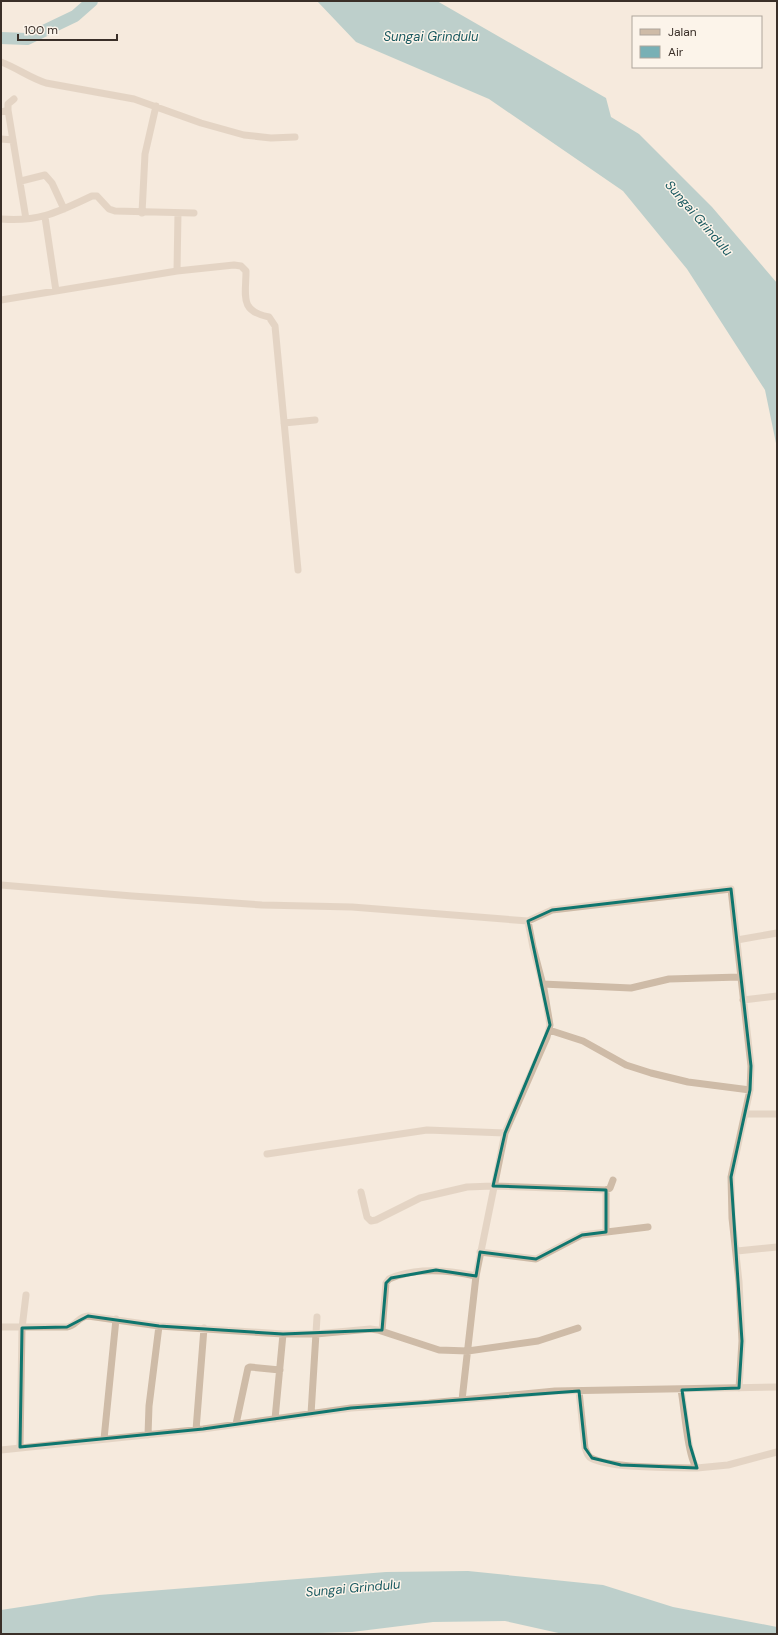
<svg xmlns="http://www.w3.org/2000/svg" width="778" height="1635" font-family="'DM Sans',sans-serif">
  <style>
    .water { fill: #78b0b5 }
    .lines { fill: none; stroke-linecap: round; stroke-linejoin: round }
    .river { stroke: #78b0b5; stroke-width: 12 }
    .minor { stroke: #cebba7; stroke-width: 7 }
    .marked { fill: none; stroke: #0f766e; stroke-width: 3; stroke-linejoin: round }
    .labels { text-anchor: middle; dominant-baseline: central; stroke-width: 3; stroke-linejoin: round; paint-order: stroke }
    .water-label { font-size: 13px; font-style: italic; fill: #195960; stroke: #fcf4ea }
  </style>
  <rect width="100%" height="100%" fill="#f5eadd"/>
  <path class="water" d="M 317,1 L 437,1 L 606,98 L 611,117 L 639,134 L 712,207 L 777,283 L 777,448 L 765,390 L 687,269 L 623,191 L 489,99 L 356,42 Z
    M 468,1571 L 603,1585 L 673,1607 L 777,1627 L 777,1634 L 563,1634 L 505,1621 L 433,1622 L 352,1632 L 285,1634 L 1,1634 L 1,1610 L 99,1595 L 386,1572 Z"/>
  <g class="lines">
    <path class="river" d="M 1,38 L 27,39 L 75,16 L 92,1"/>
    <path class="minor" d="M 1,62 C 17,68 30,78 46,83 L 134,99 L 201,123 L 244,135 L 271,138 L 295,137
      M 8,110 L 8,104 L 14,99
      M 1,112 L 8,110 L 26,219
      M 1,139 L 13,140
      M 21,181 L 45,175 L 52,183 L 64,209
      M 142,213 L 145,154 L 156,106
      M 45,217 L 56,291
      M 1,219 C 40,222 58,212 92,196 L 97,196 L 109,209 L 115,211 L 194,213
      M 177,271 L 178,213
      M 1,300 L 177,271 L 234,265 L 241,266 L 246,271 C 246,296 239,311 269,317 L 275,326 L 298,570
      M 284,423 L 315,420
      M 1,885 L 132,896 L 262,905 L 352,907 L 528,921 L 552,910 L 731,889 L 751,1066 L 750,1090 L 731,1177 L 732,1218 L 739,1282 L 742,1341 L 739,1388
      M 737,940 L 777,933
      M 542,984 L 631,988 L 669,979 L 740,977
      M 743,1000 L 777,996
      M 549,1030 L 583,1041 L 626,1065 L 651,1073 L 688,1082 L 750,1090
      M 745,1114 L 777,1114
      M 267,1154 L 427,1130 L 505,1133
      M 606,1190 L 610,1188 L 613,1180
      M 361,1192 L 367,1217 L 371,1221 L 376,1220 L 420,1198 L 467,1187 L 493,1186 L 606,1190 L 606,1232
      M 737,1251 L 777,1247
      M 480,1252 L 536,1259 L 582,1235 L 648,1227
      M 1,1327 L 67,1327 C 76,1326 79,1316 88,1316 L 159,1326 L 283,1334 L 316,1334 L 370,1329 L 378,1330 L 439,1350 L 468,1351 L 538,1341 L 578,1328
      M 382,1331 L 386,1283 L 389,1279 C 415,1267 449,1270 476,1276
      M 681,1390 C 684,1404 688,1460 697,1468 L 728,1465 L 777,1452
      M 579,1391 L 585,1448 C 587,1452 587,1456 591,1458 C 612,1469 672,1467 697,1468
      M 462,1400 L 476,1276 L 505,1133 L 547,1037 L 550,1025 L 544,989 L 533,947 L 528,921
      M 311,1414 L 317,1317
      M 275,1419 L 283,1334
      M 236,1424 L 248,1368 L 250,1367 L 280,1370
      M 196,1430 L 204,1328
      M 148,1435 L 149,1406 L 159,1326
      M 104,1439 L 116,1319
      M 20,1447 L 22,1328 L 26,1295
      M 1,1450 L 203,1429 L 351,1408 L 429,1403 L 555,1391 L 777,1387"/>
  </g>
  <path d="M0 0H778V1635H0ZM 731,889 L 751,1066 L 750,1090 L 731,1177 L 742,1341 L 739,1388 L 682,1390 L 690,1445 L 697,1468 L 621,1465 L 592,1458 L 585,1448 L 579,1391 L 351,1408 L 203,1429 L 20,1447 L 22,1328 L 67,1327 L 88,1316 L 159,1326 L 283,1334 L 382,1330 L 386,1283 L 391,1278 L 436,1270 L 476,1276 L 480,1252 L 536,1259 L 582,1235 L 606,1232 L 606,1190 L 493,1186 L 505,1133 L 550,1025 L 528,921 L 552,910 Z" fill="#f5eadd" fill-opacity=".55" fill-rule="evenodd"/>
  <path class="marked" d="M 731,889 L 751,1066 L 750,1090 L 731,1177 L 742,1341 L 739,1388 L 682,1390 L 690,1445 L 697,1468 L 621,1465 L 592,1458 L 585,1448 L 579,1391 L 351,1408 L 203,1429 L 20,1447 L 22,1328 L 67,1327 L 88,1316 L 159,1326 L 283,1334 L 382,1330 L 386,1283 L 391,1278 L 436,1270 L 476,1276 L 480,1252 L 536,1259 L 582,1235 L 606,1232 L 606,1190 L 493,1186 L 505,1133 L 550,1025 L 528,921 L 552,910 Z"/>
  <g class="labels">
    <g class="water-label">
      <text x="431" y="36">Sungai Grindulu</text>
      <text transform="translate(699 218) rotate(49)">Sungai Grindulu</text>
      <text transform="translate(353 1588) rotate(-5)">Sungai Grindulu</text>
    </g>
  </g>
  <rect width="778" height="1635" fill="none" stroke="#3a2f28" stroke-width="4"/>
  <rect x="632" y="16" width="130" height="52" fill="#fcf4ea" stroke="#aea59c"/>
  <rect x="640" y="29" width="20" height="6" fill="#cebba7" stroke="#aea59c"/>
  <text x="668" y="36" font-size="12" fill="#3a2f28">Jalan</text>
  <rect x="640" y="46" width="20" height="12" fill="#78b0b5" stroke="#aea59c"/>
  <text x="668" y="56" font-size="12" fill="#3a2f28">Air</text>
  <path d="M18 34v6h99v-6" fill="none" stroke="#3a2f28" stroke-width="2"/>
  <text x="24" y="34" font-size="12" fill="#3a2f28" stroke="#fcf4ea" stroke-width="3" paint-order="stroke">100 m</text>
</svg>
